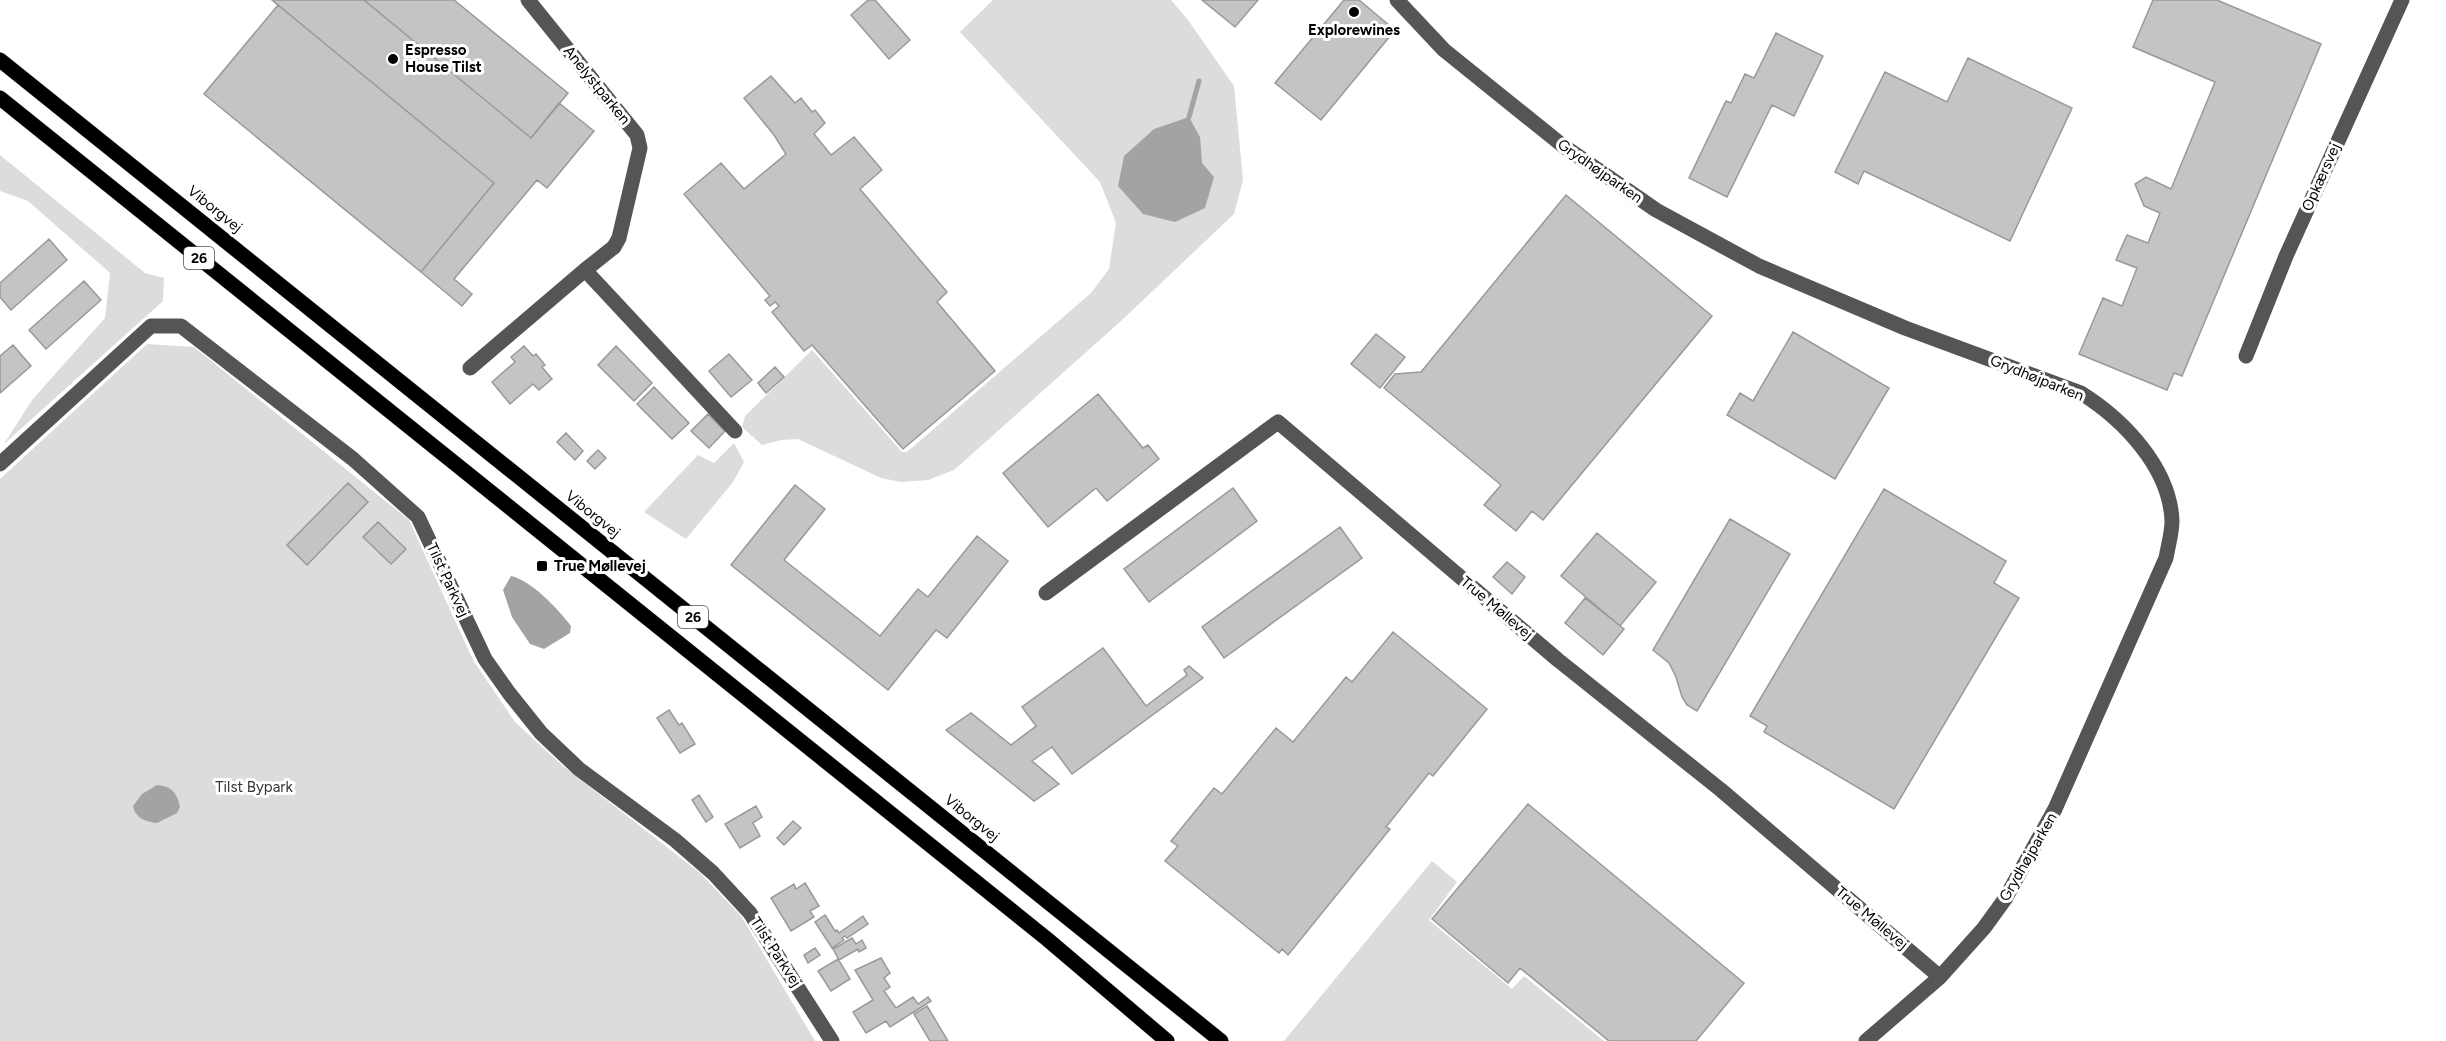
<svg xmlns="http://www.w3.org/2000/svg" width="2446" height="1041" font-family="Figtree,sans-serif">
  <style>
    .green { fill: #dcdcdc }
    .water { fill: #a3a3a3 }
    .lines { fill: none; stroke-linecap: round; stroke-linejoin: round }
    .stream { stroke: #a3a3a3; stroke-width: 5 }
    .building { fill: #c4c4c4; stroke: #999; stroke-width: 1.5 }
    .major-casing { stroke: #dbdbdb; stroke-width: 16 }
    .minor { stroke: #555; stroke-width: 15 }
    .major { stroke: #000; stroke-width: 15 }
    .poi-dot { fill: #000; stroke: #fff; stroke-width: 2 }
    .labels { text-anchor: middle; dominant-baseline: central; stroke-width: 6; stroke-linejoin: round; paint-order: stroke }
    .shield { fill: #fff; stroke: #4c4c4c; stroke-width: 1.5 }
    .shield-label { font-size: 14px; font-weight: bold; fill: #000 }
    .poi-label { font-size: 15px; font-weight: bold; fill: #000; stroke: #fff; text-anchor: start }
    .street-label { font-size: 15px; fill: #000; stroke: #fff }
    .park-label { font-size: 15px; fill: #333; stroke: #fff }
  </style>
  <rect width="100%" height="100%" fill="#fff"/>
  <path class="green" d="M 993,0 L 1171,0 L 1188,20 L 1234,86 L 1243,180 L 1234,214 L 1121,321 L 954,470 L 928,480 L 901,482 L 881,478 L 798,439 L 781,440 L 762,445 L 742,427 L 745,416 L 812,350 L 902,452 L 907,452 L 1091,293 L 1109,269 L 1116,223 L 1100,182 L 960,32 Z
    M 0,155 L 145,273 L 164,278 L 163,301 L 4,444 L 32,400 L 105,318 L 110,273 L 28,201 L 0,191 Z
    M 147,344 L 194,347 L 409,520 L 473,660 L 515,722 L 563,766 L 700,873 L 741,916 L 815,1041 L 0,1041 L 0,479 Z
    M 734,443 L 744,462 L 733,482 L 686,539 L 644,512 L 698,455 L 714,463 Z
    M 1432,861 L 1457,882 L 1429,920 L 1512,989 L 1524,976 L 1604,1041 L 1284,1041 Z"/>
  <path class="water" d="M 1189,117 L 1200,137 L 1202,163 L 1214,177 L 1205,208 L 1175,222 L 1143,214 L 1118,186 L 1124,156 L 1154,129 Z
    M 511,576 C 531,580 559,610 571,626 L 570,633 L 544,649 L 530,644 L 512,617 L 503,590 Z
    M 157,785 C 172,786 177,793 180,807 L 177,813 L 157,823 C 146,822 135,818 133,806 L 142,794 Z"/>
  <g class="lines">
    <path class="stream" d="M 1189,117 L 1199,81"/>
  </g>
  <path class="building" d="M 272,0 L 364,0 L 531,138 L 559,103 L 594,131 L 547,188 L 537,180 L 454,279 L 472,294 L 462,306 L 421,272 L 494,183 Z
    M 364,0 L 454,0 L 568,93 L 531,138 Z
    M 868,0 L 875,0 L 910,40 L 889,59 L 851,15 Z
    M 1202,0 L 1258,0 L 1235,27 Z
    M 1344,0 L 1359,0 L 1395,30 L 1321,120 L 1275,83 Z
    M 2153,0 L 2217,0 L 2321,44 L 2182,376 L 2174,373 L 2167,390 L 2079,354 L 2103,298 L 2122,306 L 2137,268 L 2116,260 L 2127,235 L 2148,243 L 2160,213 L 2144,206 L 2135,184 L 2146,177 L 2171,189 L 2215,82 L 2133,47 Z
    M 278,5 L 494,183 L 421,272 L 204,94 Z
    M 1776,33 L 1823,56 L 1794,116 L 1772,105 L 1727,197 L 1689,178 L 1726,101 L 1731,103 L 1745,74 L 1754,78 Z
    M 1968,58 L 2072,108 L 2010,241 L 1864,171 L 1858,184 L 1835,172 L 1885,72 L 1947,102 Z
    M 771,76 L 795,103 L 801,98 L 812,112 L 815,110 L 825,123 L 814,134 L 831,155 L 854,137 L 882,170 L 860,189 L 947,292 L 937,302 L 995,371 L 903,449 L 812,345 L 804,351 L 772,312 L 779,306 L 775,302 L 770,306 L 765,300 L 770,296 L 684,194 L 721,163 L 744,189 L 786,154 L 774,135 L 744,98 Z
    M 1566,195 L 1712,316 L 1543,520 L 1532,511 L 1516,531 L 1484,505 L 1501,485 L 1384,388 L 1395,374 L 1421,372 Z
    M 49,239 L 67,260 L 11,310 L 0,297 L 0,283 Z
    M 84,281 L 101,300 L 46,349 L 29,330 Z
    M 1793,332 L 1889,388 L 1835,479 L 1727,415 L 1740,393 L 1753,401 Z
    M 1376,334 L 1405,357 L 1380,388 L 1351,364 Z
    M 13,345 L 31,366 L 0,393 L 0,356 Z
    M 524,346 L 533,356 L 536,354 L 545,365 L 542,367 L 552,379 L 539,390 L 533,384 L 510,404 L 492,382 L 515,362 L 511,357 Z
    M 616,346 L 652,383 L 634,401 L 598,365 Z
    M 729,354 L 752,380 L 731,397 L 709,371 Z
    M 775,367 L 784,377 L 766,393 L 758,383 Z
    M 654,387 L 689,423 L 672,439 L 637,404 Z
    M 1098,394 L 1143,448 L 1148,445 L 1159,459 L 1107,501 L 1096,488 L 1048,527 L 1003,473 Z
    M 708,414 L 725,431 L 709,448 L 691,431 Z
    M 566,433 L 583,451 L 575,460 L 557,442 Z
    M 598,450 L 606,458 L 595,469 L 587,461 Z
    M 348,483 L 368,502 L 307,565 L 287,545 Z
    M 795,485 L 825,509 L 784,560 L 880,636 L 918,589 L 928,597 L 977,536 L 1008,561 L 947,638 L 936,630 L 888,690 L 731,565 Z
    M 1233,488 L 1257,521 L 1149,602 L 1124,569 Z
    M 1884,489 L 2006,561 L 1994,583 L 2019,598 L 1894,809 L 1764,732 L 1767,726 L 1750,716 Z
    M 1730,519 L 1790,554 L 1697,711 L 1687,705 L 1682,697 L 1676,677 L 1669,663 L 1653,650 Z
    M 378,522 L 406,549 L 391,564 L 363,537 Z
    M 1340,527 L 1362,558 L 1224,658 L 1202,627 Z
    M 1597,533 L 1656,582 L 1620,626 L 1561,576 Z
    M 1507,562 L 1525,577 L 1512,594 L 1493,577 Z
    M 1585,598 L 1624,629 L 1603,655 L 1565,623 Z
    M 1393,632 L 1487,709 L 1433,776 L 1429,773 L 1386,827 L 1390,829 L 1288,955 L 1282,949 L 1279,953 L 1165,861 L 1178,846 L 1171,841 L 1214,788 L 1222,794 L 1276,728 L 1293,742 L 1346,677 L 1352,682 Z
    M 1103,648 L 1146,706 L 1187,675 L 1184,670 L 1189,666 L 1203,678 L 1072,774 L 1052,747 L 1032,761 L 1059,784 L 1034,801 L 946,730 L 971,713 L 1011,745 L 1036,726 L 1022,707 Z
    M 669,710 L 679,725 L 682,723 L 695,744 L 680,753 L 657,718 Z
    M 699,795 L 713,817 L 706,822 L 692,800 Z
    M 1528,804 L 1744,983 L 1696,1041 L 1609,1041 L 1520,968 L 1508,983 L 1432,919 Z
    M 756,806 L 762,817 L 753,823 L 760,836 L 740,848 L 725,824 Z
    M 793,821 L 801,828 L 784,845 L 777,838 Z
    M 805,883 L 819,906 L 810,911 L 814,917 L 791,931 L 771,898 L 794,884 L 796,889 Z
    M 825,915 L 835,931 L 837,930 L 839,933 L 863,916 L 868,924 L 847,938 L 845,936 L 842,938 L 844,940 L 832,948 L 815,922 Z
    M 852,938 L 856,944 L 862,940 L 866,948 L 859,952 L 858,949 L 839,960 L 833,949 Z
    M 815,948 L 820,955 L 808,963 L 804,955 Z
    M 881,958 L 890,973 L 884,978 L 890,987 L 884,991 L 896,1008 L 913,997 L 918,1004 L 928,997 L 931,1001 L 890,1027 L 886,1021 L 866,1033 L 853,1012 L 873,1000 L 855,970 Z
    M 838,959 L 850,979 L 831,991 L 818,971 Z
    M 927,1006 L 948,1041 L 930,1041 L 914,1014 Z"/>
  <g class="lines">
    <g class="major-casing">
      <path id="major" d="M 0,60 L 1221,1041
        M 0,98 L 1047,939 L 1167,1041"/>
    </g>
    <path class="minor" d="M 1397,0 L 1444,50 L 1562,145 L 1656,210 L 1759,266 L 1905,328 L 2081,393 C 2124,420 2170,468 2172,521 C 2172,533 2168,546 2166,558 L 2055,809 L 2005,899 L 1984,928 L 1940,977 L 1866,1041
      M 585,270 L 735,431
      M 2246,356 L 2286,256 L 2402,0
      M 470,368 L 585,270 L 614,247 L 619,238 L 640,148 L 637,135 L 528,0
      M 0,464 L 151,326 L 181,326 L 353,459 L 418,517 L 485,659 L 509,693 L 541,733 L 579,769 L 675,840 L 713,873 L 750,913 L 832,1041
      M 1046,593 L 1278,422 L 1558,660 L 1721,790 L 1940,977"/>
    <use href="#major" class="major"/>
  </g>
  <g class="poi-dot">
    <circle cx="1354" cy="12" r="6"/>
    <circle cx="393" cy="59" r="6"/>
    <rect x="536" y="560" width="12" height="12" rx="3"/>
  </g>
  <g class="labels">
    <g class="shield">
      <rect x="184" y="247" width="30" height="22" rx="4.5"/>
      <rect x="678" y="606" width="30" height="22" rx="4.5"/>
    </g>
    <g class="shield-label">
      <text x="199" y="258">26</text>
      <text x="693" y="617">26</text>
    </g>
    <g class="poi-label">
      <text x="1354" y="30" text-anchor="middle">Explorewines</text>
      <text x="405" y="50">Espresso<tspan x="405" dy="17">House Tilst</tspan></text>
      <text x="554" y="566">True Møllevej</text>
    </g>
    <g class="street-label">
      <text transform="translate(597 85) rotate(51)">Anelystparken</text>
      <text transform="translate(1600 171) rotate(35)">Grydhøjparken</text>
      <text transform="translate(2321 177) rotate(-66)">Opkærsvej</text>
      <text transform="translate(215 209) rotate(39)">Viborgvej</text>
      <text transform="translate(2037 378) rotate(22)">Grydhøjparken</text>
      <text transform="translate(593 514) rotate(39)">Viborgvej</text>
      <text transform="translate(448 580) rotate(65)">Tilst Parkvej</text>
      <text transform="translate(1497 608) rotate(40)">True Møllevej</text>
      <text transform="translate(972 818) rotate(39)">Viborgvej</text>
      <text transform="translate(2028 857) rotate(-60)">Grydhøjparken</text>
      <text transform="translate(1872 918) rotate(40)">True Møllevej</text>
      <text transform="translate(776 952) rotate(57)">Tilst Parkvej</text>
    </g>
    <g class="park-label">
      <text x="254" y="787">Tilst Bypark</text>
    </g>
  </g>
</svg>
